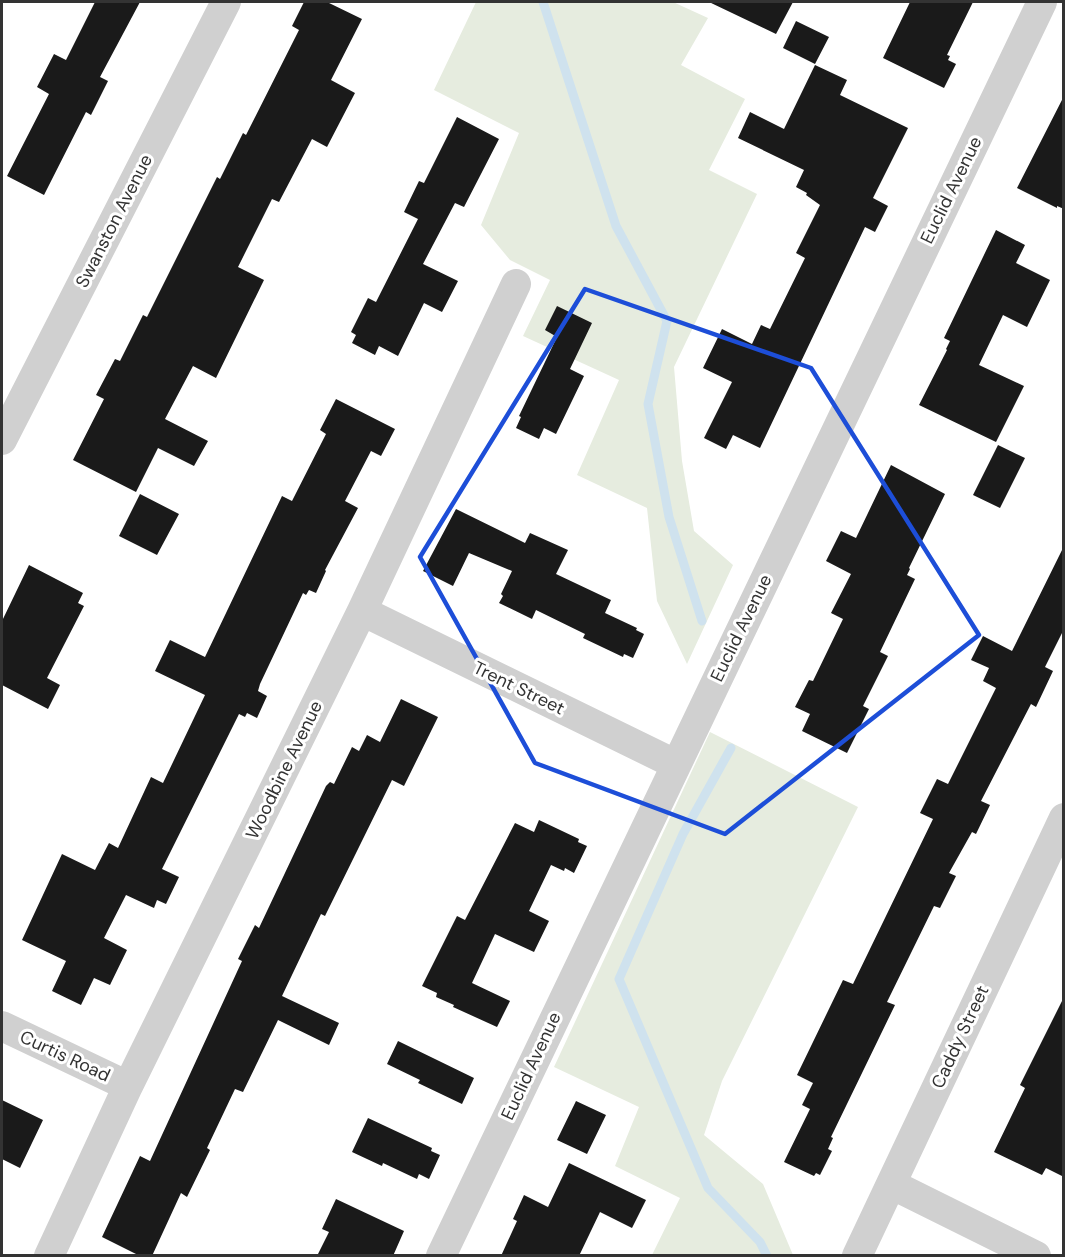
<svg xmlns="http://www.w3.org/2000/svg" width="1065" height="1257" font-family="'DM Sans',sans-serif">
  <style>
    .green { fill: #e6ecdf }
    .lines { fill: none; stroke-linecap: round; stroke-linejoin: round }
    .stream { stroke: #cfe2ee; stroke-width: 9 }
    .building { fill: #1a1a1a }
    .street { stroke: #d0d0d0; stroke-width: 30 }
    .marked { fill: none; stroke: #1d4ed8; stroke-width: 4.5; stroke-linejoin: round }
    .labels { text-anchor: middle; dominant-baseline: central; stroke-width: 6; stroke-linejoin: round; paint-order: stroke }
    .street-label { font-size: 18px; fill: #333; stroke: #fff }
  </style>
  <rect width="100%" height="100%" fill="#fff"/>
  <path class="green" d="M 476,2 L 673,2 L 708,18 L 681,65 L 745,99 L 709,170 L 757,194 L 674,367 L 682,461 L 694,531 L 733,565 L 687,664 L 657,601 L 647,508 L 577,475 L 619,380 L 523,336 L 550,280 L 510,260 L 481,225 L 519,133 L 434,90 Z
    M 710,732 L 858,807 L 722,1081 L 704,1135 L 763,1184 L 793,1255 L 652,1255 L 680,1198 L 615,1166 L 639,1107 L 554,1067 Z"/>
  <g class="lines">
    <path class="stream" d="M 543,2 L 616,226 L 667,321 L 648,404 L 669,517 L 702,621
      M 731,748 L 683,834 L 619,979 L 708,1188 L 760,1242 L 767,1256"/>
  </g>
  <path class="building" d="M 95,2 L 140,2 L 100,77 L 108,81 L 91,115 L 86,112 L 44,195 L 7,176 L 49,94 L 37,87 L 54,54 L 66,60 Z
    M 304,2 L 327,2 L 362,19 L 331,80 L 355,93 L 327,147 L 312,139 L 279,202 L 272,199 L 238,267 L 264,280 L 216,378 L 193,366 L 165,419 L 208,441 L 194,466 L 158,448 L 136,492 L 73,460 L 104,399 L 96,395 L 115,359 L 120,361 L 143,315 L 147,317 L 217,177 L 220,179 L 243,133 L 246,135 L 299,30 L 292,26 Z
    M 709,2 L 793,2 L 776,34 Z
    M 910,2 L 973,2 L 947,55 L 950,56 L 948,60 L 956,64 L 944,88 L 883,58 Z
    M 796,21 L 829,37 L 815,64 L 783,48 Z
    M 815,65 L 847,80 L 840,95 L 908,128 L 873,198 L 888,206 L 875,232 L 865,227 L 760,448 L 733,435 L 726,449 L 704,438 L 732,382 L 703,368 L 722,329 L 752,344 L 761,325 L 770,329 L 805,258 L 796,253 L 820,205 L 806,195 L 807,193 L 796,187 L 804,170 L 738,138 L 750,112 L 784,129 Z
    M 1064,96 L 1064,209 L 1057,206 L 1057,208 L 1017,188 Z
    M 457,117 L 499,139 L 464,207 L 455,203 L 423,264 L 458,281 L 442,312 L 424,303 L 398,356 L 379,346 L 375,355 L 352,343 L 356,335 L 351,332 L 368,298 L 376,302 L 418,219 L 404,212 L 419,181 L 424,183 Z
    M 996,230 L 1025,245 L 1016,263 L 1050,280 L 1027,327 L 1003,315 L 979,365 L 1024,386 L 996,442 L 919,405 L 947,350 L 946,349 L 950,341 L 944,338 Z
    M 557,306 L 592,323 L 570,369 L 584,376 L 556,434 L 544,428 L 539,439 L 516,428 L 521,417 L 519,416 L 557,337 L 545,330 Z
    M 336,399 L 395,429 L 381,456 L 371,451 L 345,501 L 358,508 L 325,570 L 326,571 L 316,593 L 309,590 L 306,595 L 303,593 L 260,684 L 258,691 L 267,696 L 257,718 L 247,713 L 245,717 L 239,714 L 162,869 L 179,877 L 166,904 L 157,900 L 154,908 L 126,895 L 104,938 L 127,950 L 110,985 L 94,978 L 81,1005 L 52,991 L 66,961 L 22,940 L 62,854 L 95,870 L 109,843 L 118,848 L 151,777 L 163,783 L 205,695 L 155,671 L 170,640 L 205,657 L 282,496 L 292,501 L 326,434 L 320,430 Z
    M 998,445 L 1025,458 L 1000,508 L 973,495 Z
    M 891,465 L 945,494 L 909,568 L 910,569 L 907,575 L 915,579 L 880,652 L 888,656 L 863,706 L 869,709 L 847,753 L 802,731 L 810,714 L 795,707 L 809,680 L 813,681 L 843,619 L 831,613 L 851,574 L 826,561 L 841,531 L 856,538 Z
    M 140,494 L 179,514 L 157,555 L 119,536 Z
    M 456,509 L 525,543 L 530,533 L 568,550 L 556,574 L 611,600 L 605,613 L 637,628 L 636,630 L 644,634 L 633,658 L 624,654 L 623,657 L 583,638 L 585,634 L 536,610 L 532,619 L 499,603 L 503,596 L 501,594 L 512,571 L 469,553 L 453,586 L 423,571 Z
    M 1064,546 L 1064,629 L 1045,667 L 1053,671 L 1036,707 L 1031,704 L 981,801 L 990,805 L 976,834 L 972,832 L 949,873 L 956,876 L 940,908 L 934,906 L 887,1002 L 895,1005 L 831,1137 L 833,1138 L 828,1149 L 832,1151 L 820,1175 L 816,1173 L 814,1176 L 784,1162 L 810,1109 L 802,1105 L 813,1083 L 797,1075 L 843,980 L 853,984 L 933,819 L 920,813 L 937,779 L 948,784 L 996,688 L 983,681 L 989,668 L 971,660 L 983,636 L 1012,651 Z
    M 29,565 L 83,593 L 78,603 L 84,606 L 47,678 L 60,685 L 48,709 L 2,685 L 2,621 Z
    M 401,699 L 438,717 L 404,786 L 392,780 L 325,916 L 321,914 L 282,996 L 339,1023 L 329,1045 L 278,1020 L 243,1092 L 235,1089 L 207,1148 L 210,1150 L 187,1197 L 181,1193 L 152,1256 L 140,1256 L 102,1237 L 140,1156 L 150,1161 L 242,961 L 238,959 L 255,925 L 259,928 L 326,786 L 330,782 L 334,784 L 352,747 L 359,751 L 367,735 L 380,742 Z
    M 539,820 L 579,839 L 578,842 L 587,846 L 574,873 L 565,868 L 564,871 L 551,865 L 529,911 L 549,921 L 534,952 L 495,934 L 472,983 L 510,1001 L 497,1027 L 453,1007 L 454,1005 L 436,997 L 437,993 L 422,986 L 457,916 L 465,920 L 515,823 L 534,832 Z
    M 1064,997 L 1064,1177 L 1046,1168 L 1042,1175 L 994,1152 L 1025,1088 L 1020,1085 Z
    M 398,1041 L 474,1078 L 462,1104 L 418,1083 L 420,1080 L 387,1064 Z
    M 2,1100 L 43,1120 L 20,1168 L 2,1159 Z
    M 576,1101 L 606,1115 L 587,1154 L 557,1140 Z
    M 368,1118 L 432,1148 L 431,1151 L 440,1155 L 429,1179 L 419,1174 L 417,1179 L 383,1163 L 382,1166 L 352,1152 Z
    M 569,1163 L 646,1200 L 632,1228 L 600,1212 L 579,1256 L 501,1256 L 517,1221 L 513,1219 L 524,1195 L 548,1207 Z
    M 336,1199 L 404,1231 L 393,1256 L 317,1256 L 329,1232 L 322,1229 Z"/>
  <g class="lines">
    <path class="street" d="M 2,440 L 226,2
      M 362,611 L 675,764
      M 2,1026 L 128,1086
      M 891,1184 L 1036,1256
      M 49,1256 L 128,1086 L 362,611 L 516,284
      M 441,1256 L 1042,2
      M 857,1256 L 1064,818"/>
  </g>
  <path class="marked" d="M 585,289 L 811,368 L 979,635 L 725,834 L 535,763 L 420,557 Z"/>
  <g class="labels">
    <g class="street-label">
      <text transform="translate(951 190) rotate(-64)">Euclid Avenue</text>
      <text transform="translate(114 221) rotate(-63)">Swanston Avenue</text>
      <text transform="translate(741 628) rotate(-64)">Euclid Avenue</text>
      <text transform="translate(519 688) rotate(26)">Trent Street</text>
      <text transform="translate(284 770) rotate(-64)">Woodbine Avenue</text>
      <text transform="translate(960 1037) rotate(-65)">Caddy Street</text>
      <text transform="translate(65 1056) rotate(25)">Curtis Road</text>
      <text transform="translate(531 1066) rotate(-65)">Euclid Avenue</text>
    </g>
  </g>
  <rect width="1065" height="1257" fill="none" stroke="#333333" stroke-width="6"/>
</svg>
